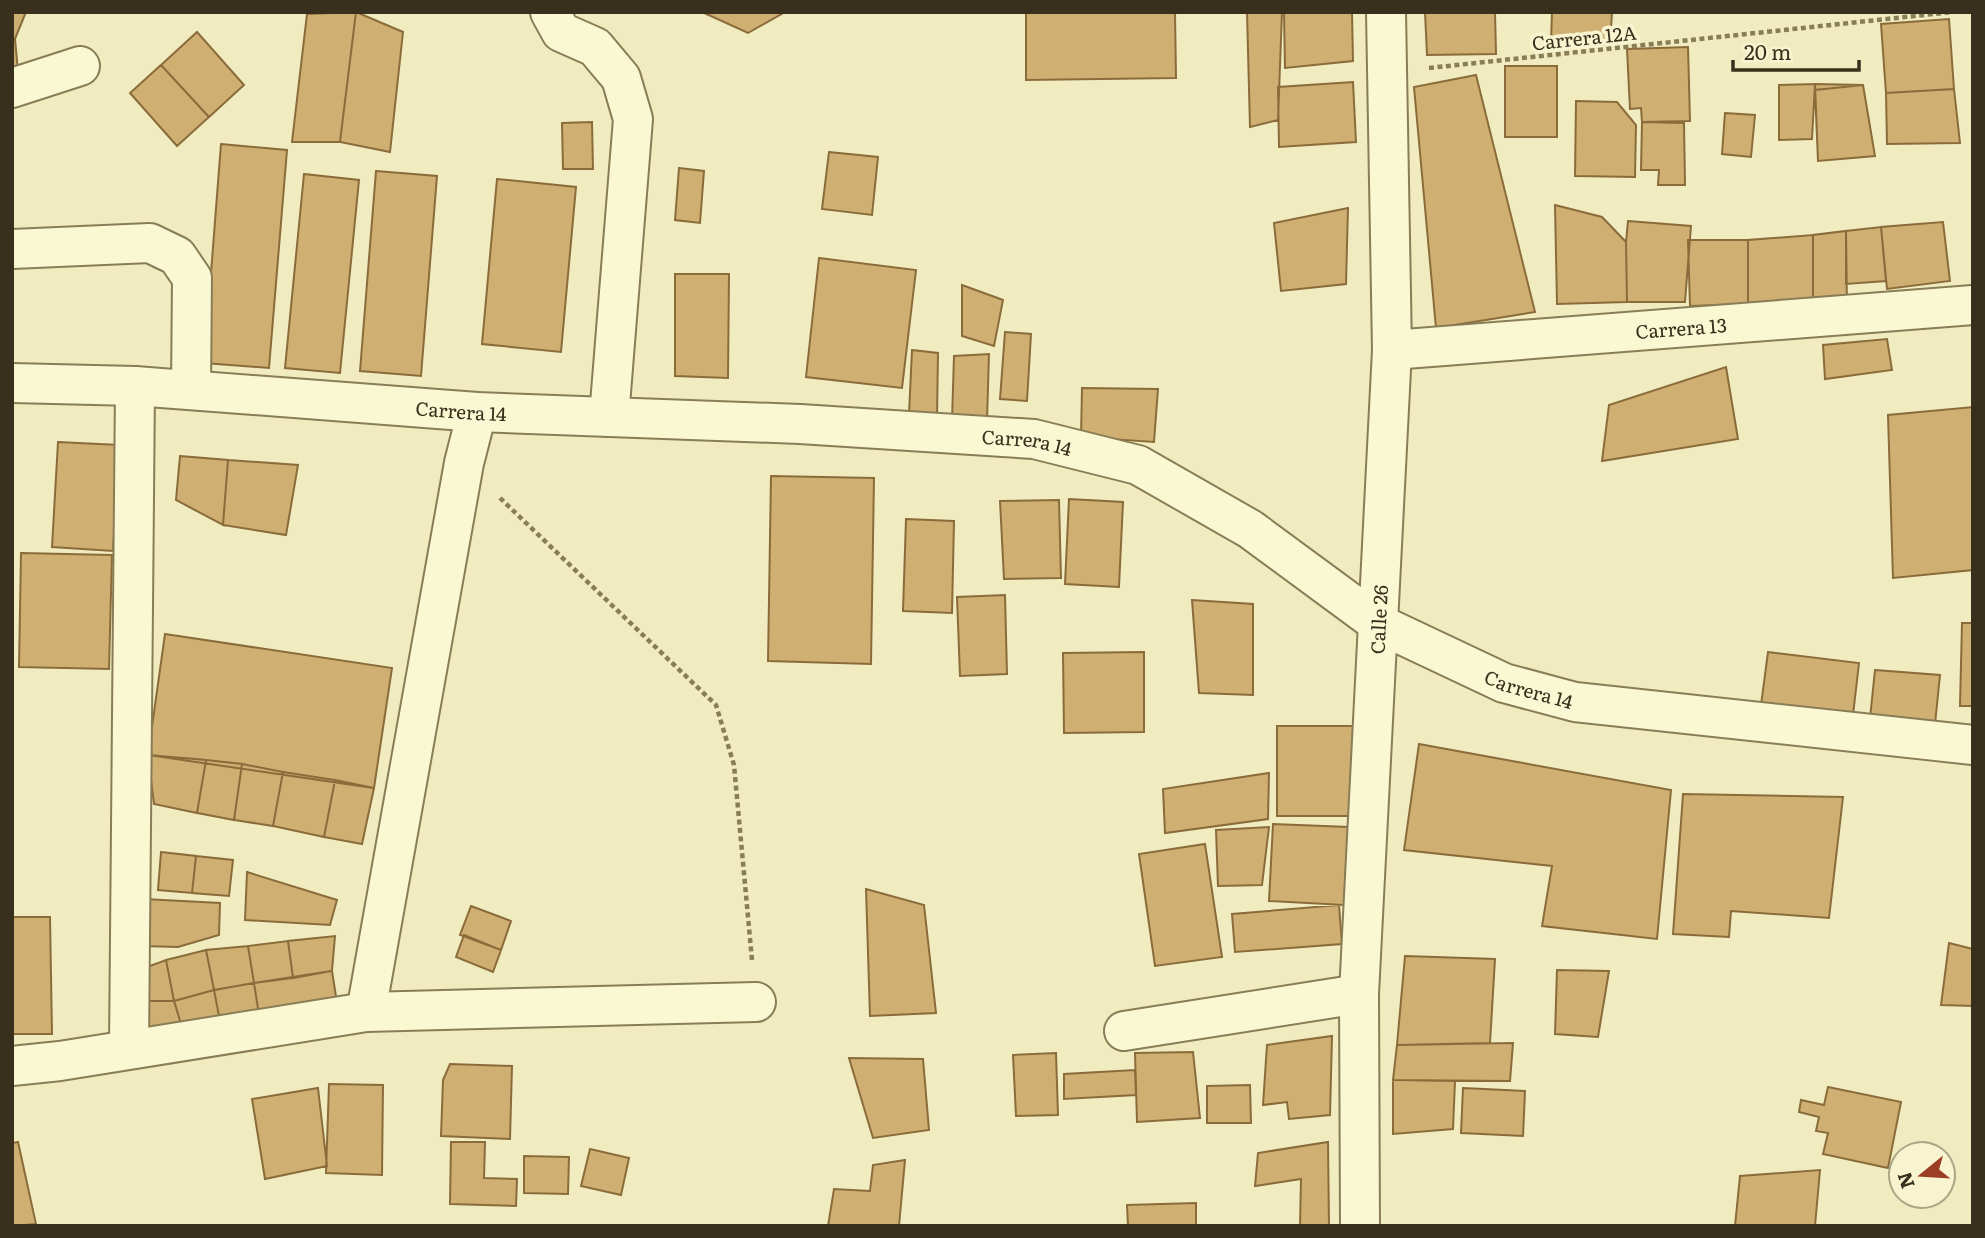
<svg xmlns="http://www.w3.org/2000/svg" width="1985" height="1238" font-family="Literata,serif">
  <style>
    .building { fill: #d0af73; stroke: #8a6c3b; stroke-width: 2 }
    .lines { fill: none; stroke-linecap: round; stroke-linejoin: round }
    .minor-casing { stroke: #897d56; stroke-width: 42 }
    .path { stroke: #897d56; stroke-width: 4.5; stroke-dasharray: 5 3.5; stroke-linecap: butt }
    .minor { stroke: #faf7d3; stroke-width: 38 }
    .labels { text-anchor: middle; dominant-baseline: central; stroke-width: 7; stroke-linejoin: round; paint-order: stroke }
    .street-label { font-size: 19px; fill: #38301c; stroke: #f7f4cf }
  </style>
  <rect width="100%" height="100%" fill="#f0ecbf"/>
  <path class="building" d="M 12,12 L 26,12 L 15,39 L 12,38 Z
    M 356,12 L 340,142 L 292,142 L 307,14 Z
    M 356,12 L 403,32 L 390,152 L 340,142 Z
    M 702,12 L 785,12 L 748,33 Z
    M 1026,12 L 1175,12 L 1176,78 L 1026,80 Z
    M 1247,12 L 1282,12 L 1278,120 L 1250,127 Z
    M 1284,12 L 1352,12 L 1353,61 L 1285,68 Z
    M 1425,12 L 1495,12 L 1496,54 L 1427,55 Z
    M 1552,12 L 1612,12 L 1610,45 L 1551,42 Z
    M 1949,19 L 1954,89 L 1886,93 L 1881,24 Z
    M 197,32 L 244,85 L 209,117 L 161,65 Z
    M 15,39 L 18,71 L 12,73 L 12,40 Z
    M 1688,47 L 1690,121 L 1642,122 L 1641,108 L 1630,109 L 1627,49 Z
    M 161,65 L 209,117 L 177,146 L 130,93 Z
    M 1505,66 L 1557,66 L 1557,137 L 1505,137 Z
    M 1476,75 L 1535,312 L 1436,328 L 1414,87 Z
    M 1353,82 L 1356,142 L 1279,147 L 1278,87 Z
    M 1815,84 L 1812,139 L 1779,140 L 1779,85 Z
    M 1815,84 L 1863,85 L 1875,156 L 1818,161 Z
    M 1863,85 L 1875,156 L 1818,161 L 1815,90 Z
    M 1954,89 L 1960,143 L 1887,144 L 1886,93 Z
    M 1576,101 L 1617,102 L 1636,125 L 1635,177 L 1575,176 Z
    M 1725,113 L 1755,115 L 1751,157 L 1722,154 Z
    M 592,122 L 593,169 L 563,169 L 562,123 Z
    M 1642,122 L 1684,123 L 1685,185 L 1658,185 L 1659,170 L 1641,170 Z
    M 221,144 L 287,150 L 269,368 L 204,363 Z
    M 829,152 L 878,157 L 872,215 L 822,209 Z
    M 679,168 L 704,171 L 700,223 L 675,220 Z
    M 376,171 L 437,176 L 421,376 L 360,371 Z
    M 304,174 L 359,180 L 340,373 L 285,368 Z
    M 497,179 L 576,187 L 561,352 L 482,344 Z
    M 1555,205 L 1602,217 L 1626,242 L 1627,302 L 1557,304 Z
    M 1348,208 L 1346,284 L 1281,291 L 1274,223 Z
    M 1628,221 L 1691,226 L 1685,302 L 1627,302 L 1626,242 Z
    M 1943,222 L 1950,281 L 1887,289 L 1881,227 Z
    M 1881,227 L 1886,281 L 1846,284 L 1846,231 Z
    M 1846,231 L 1847,308 L 1813,310 L 1813,235 Z
    M 1813,235 L 1813,310 L 1748,313 L 1748,240 Z
    M 1688,240 L 1748,240 L 1748,304 L 1690,306 Z
    M 819,258 L 916,270 L 902,388 L 806,377 Z
    M 675,274 L 729,274 L 728,378 L 675,376 Z
    M 962,285 L 1003,300 L 994,346 L 962,336 Z
    M 1005,332 L 1031,334 L 1027,401 L 1000,399 Z
    M 1887,339 L 1892,370 L 1825,379 L 1823,345 Z
    M 912,350 L 938,353 L 937,418 L 909,414 Z
    M 989,354 L 987,421 L 952,420 L 954,356 Z
    M 1726,367 L 1738,439 L 1602,461 L 1609,405 Z
    M 1082,388 L 1158,389 L 1154,442 L 1081,437 Z
    M 1973,407 L 1973,570 L 1893,578 L 1888,415 Z
    M 58,442 L 119,445 L 113,551 L 52,547 Z
    M 180,456 L 228,460 L 223,525 L 176,500 Z
    M 228,460 L 298,465 L 286,535 L 223,525 Z
    M 771,476 L 874,478 L 871,664 L 768,661 Z
    M 1069,499 L 1123,502 L 1119,587 L 1065,584 Z
    M 1059,500 L 1061,578 L 1004,579 L 1000,501 Z
    M 906,519 L 954,521 L 952,613 L 903,611 Z
    M 21,553 L 112,555 L 109,669 L 19,667 Z
    M 1005,595 L 1007,674 L 960,676 L 957,597 Z
    M 1192,600 L 1253,604 L 1253,695 L 1199,693 Z
    M 1962,623 L 1973,623 L 1973,706 L 1960,706 Z
    M 165,634 L 392,668 L 374,788 L 148,755 Z
    M 1144,652 L 1144,732 L 1064,733 L 1063,653 Z
    M 1768,652 L 1859,663 L 1853,715 L 1761,705 Z
    M 1875,670 L 1940,675 L 1934,734 L 1869,728 Z
    M 1277,726 L 1355,726 L 1355,816 L 1277,816 Z
    M 1419,744 L 1671,790 L 1657,939 L 1542,926 L 1552,866 L 1404,850 Z
    M 148,755 L 206,760 L 197,813 L 154,804 Z
    M 206,760 L 242,764 L 234,820 L 197,813 Z
    M 242,764 L 283,772 L 273,826 L 234,820 Z
    M 283,772 L 335,780 L 324,837 L 273,826 Z
    M 1269,773 L 1268,819 L 1165,833 L 1163,789 Z
    M 335,780 L 374,788 L 362,844 L 324,837 Z
    M 1683,794 L 1843,797 L 1829,918 L 1731,911 L 1729,937 L 1673,934 Z
    M 1273,824 L 1348,827 L 1344,905 L 1269,901 Z
    M 1269,827 L 1262,885 L 1218,886 L 1216,830 Z
    M 1205,844 L 1222,957 L 1155,966 L 1139,854 Z
    M 161,852 L 196,856 L 192,893 L 158,890 Z
    M 196,856 L 233,860 L 229,896 L 192,893 Z
    M 247,872 L 337,900 L 330,925 L 245,920 Z
    M 866,889 L 924,905 L 936,1013 L 870,1016 Z
    M 144,899 L 220,903 L 219,935 L 178,947 L 142,946 Z
    M 1339,905 L 1342,944 L 1235,952 L 1232,914 Z
    M 471,906 L 511,921 L 501,950 L 460,935 Z
    M 12,917 L 50,917 L 52,1034 L 12,1034 Z
    M 464,935 L 501,950 L 493,972 L 456,957 Z
    M 335,936 L 332,971 L 293,978 L 288,941 Z
    M 288,941 L 293,978 L 254,983 L 248,946 Z
    M 1949,943 L 1973,949 L 1973,1006 L 1941,1005 Z
    M 248,946 L 254,983 L 214,990 L 206,950 Z
    M 206,950 L 214,990 L 174,1001 L 166,960 Z
    M 1405,956 L 1495,959 L 1490,1043 L 1397,1045 Z
    M 166,960 L 174,1001 L 141,1001 L 147,967 Z
    M 1557,970 L 1609,971 L 1598,1037 L 1555,1034 Z
    M 332,971 L 337,1003 L 259,1015 L 254,983 Z
    M 254,983 L 259,1015 L 220,1021 L 214,990 Z
    M 214,990 L 220,1021 L 182,1027 L 174,1001 Z
    M 141,1001 L 174,1001 L 182,1027 L 146,1032 Z
    M 1332,1036 L 1330,1115 L 1289,1119 L 1287,1102 L 1263,1105 L 1267,1045 Z
    M 1513,1043 L 1510,1081 L 1393,1080 L 1397,1045 Z
    M 1193,1052 L 1200,1118 L 1137,1122 L 1135,1053 Z
    M 1056,1053 L 1058,1115 L 1016,1116 L 1013,1055 Z
    M 849,1058 L 923,1059 L 929,1130 L 873,1138 Z
    M 450,1064 L 512,1066 L 510,1139 L 441,1136 L 443,1080 Z
    M 1135,1070 L 1136,1095 L 1064,1099 L 1064,1074 Z
    M 1393,1080 L 1455,1081 L 1453,1129 L 1393,1134 Z
    M 329,1084 L 383,1085 L 382,1175 L 326,1173 Z
    M 1250,1085 L 1251,1123 L 1207,1123 L 1207,1086 Z
    M 1828,1087 L 1901,1102 L 1888,1168 L 1823,1154 L 1828,1133 L 1816,1131 L 1819,1117 L 1799,1112 L 1801,1100 L 1824,1105 Z
    M 318,1088 L 327,1166 L 265,1179 L 252,1099 Z
    M 1463,1088 L 1525,1091 L 1523,1136 L 1461,1133 Z
    M 18,1142 L 36,1224 L 12,1226 L 12,1143 Z
    M 451,1142 L 485,1142 L 484,1178 L 517,1179 L 516,1206 L 450,1204 Z
    M 1328,1142 L 1329,1226 L 1300,1226 L 1301,1179 L 1255,1186 L 1258,1153 Z
    M 590,1149 L 629,1158 L 621,1195 L 581,1186 Z
    M 524,1156 L 569,1157 L 568,1194 L 524,1193 Z
    M 905,1160 L 899,1226 L 828,1226 L 834,1189 L 870,1191 L 873,1165 Z
    M 1820,1170 L 1815,1226 L 1735,1226 L 1740,1176 Z
    M 1196,1203 L 1196,1226 L 1128,1226 L 1127,1205 Z"/>
  <g class="lines">
    <g class="minor-casing">
      <g id="minor">
        <path d="M 550,12 L 561,32 L 595,47 L 621,78 L 633,119 L 609,417"/>
        <path d="M 12,88 L 80,66"/>
        <path d="M 12,249 L 150,243 L 177,256 L 192,278 L 191,390"/>
        <path id="s1" d="M 1392,350 L 1973,305"/>
        <path id="s2" d="M 12,383 L 135,386 L 477,412 L 800,424 L 1034,439 L 1138,465 L 1250,529 L 1379,624 L 1504,683 L 1575,702 L 1973,745"/>
        <path d="M 366,1012 L 464,463 L 477,412"/>
        <path d="M 1124,1031 L 1359,994"/>
        <path d="M 129,1048 L 135,386"/>
        <path d="M 12,1066 L 60,1061 L 366,1012 L 756,1002"/>
        <path id="s3" d="M 1360,1226 L 1359,994 L 1392,350 L 1386,12"/>
      </g>
    </g>
    <path class="path" d="M 1429,68 L 1952,12
      M 500,498 L 716,705 L 734,765 L 752,960"/>
    <use href="#minor" class="minor"/>
  </g>
  <g class="labels">
    <g class="street-label">
      <text transform="translate(1584 37) rotate(-6)">Carrera 12A</text>
      <text stroke="none"><textPath href="#s1" startOffset="290">Carrera 13</textPath></text>
      <text stroke="none"><textPath href="#s2" startOffset="450">Carrera 14</textPath></text>
      <text stroke="none"><textPath href="#s2" startOffset="1017">Carrera 14</textPath></text>
      <text stroke="none"><textPath href="#s3" startOffset="607">Calle 26</textPath></text>
      <text stroke="none"><textPath href="#s2" startOffset="1584">Carrera 14</textPath></text>
    </g>
  </g>
  <rect width="1985" height="1238" fill="none" stroke="#38301c" stroke-width="28"/>
  <g transform="translate(1922 1175) rotate(252)"><circle r="33" fill="#f7f4cf" stroke="#aba687" stroke-width="2"/>
  <path d="M0-5L12 26L0 18L-12 26Z" fill="#9b3e24"/>
  <text y="-10" font-size="19" font-weight="bold" text-anchor="middle" fill="#38301c">N</text>
  </g>
  <path d="M1733 60v10h126v-10" fill="none" stroke="#38301c" stroke-width="3.5"/>
  <text x="1744" y="60" font-size="21" fill="#38301c" stroke="#f7f4cf" stroke-width="5" paint-order="stroke">20 m</text>
</svg>
